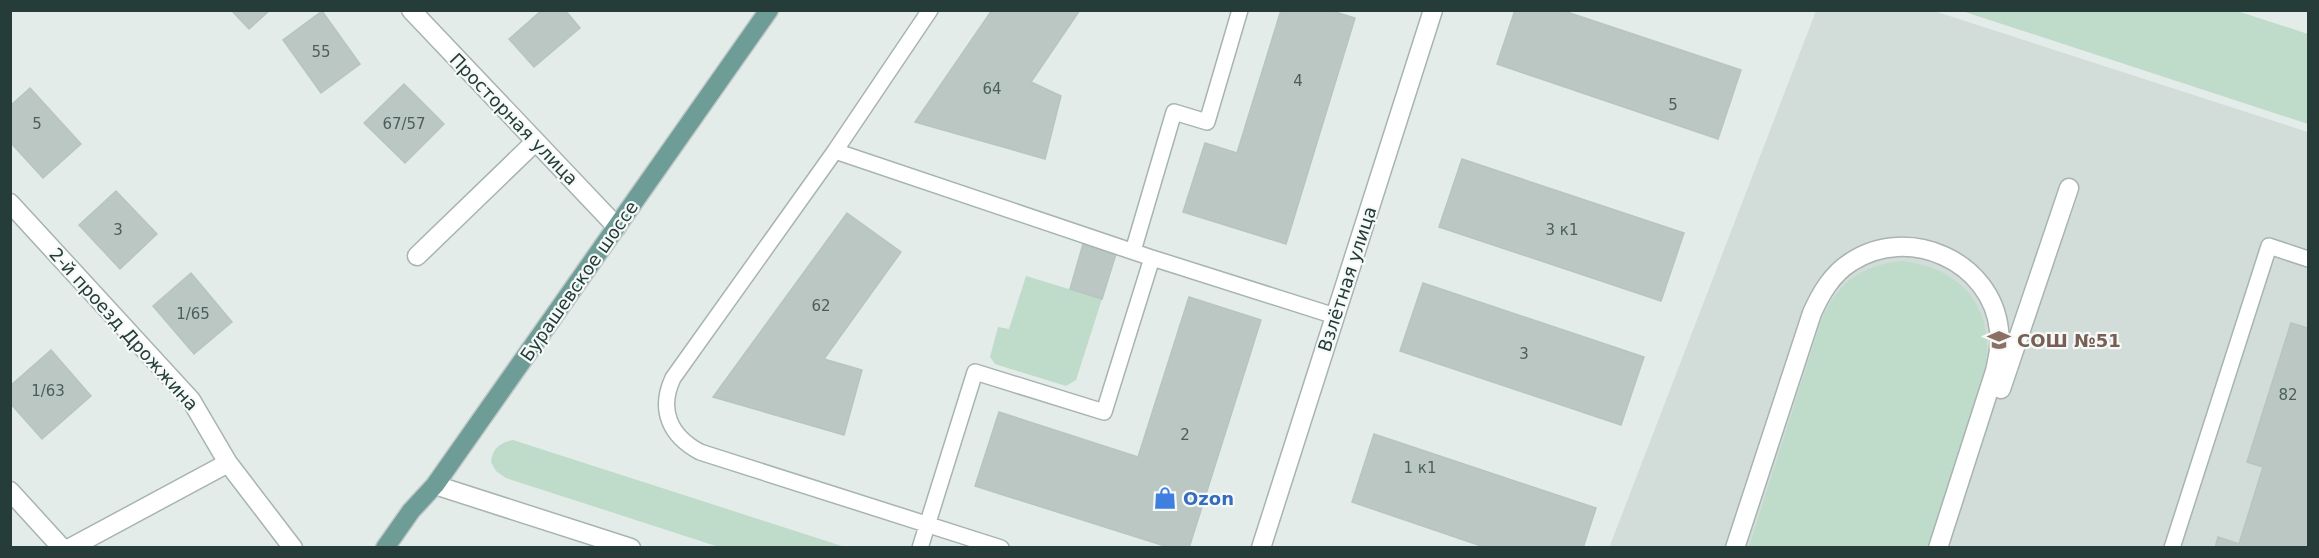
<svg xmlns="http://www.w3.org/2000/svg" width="2319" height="558" font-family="'DejaVu Sans',sans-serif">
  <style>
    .built { fill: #d2dcd9 }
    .green { fill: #bfdbca }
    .building { fill: #bac7c3; stroke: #b7c5c1; stroke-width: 1.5 }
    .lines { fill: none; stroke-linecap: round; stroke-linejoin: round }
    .lane-casing { stroke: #a7b4b1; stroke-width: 18 }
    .street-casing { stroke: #a7b4b1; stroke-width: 21 }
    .primary-casing { stroke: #c2c8c8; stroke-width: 21 }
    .lane { stroke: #fff; stroke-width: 15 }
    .street { stroke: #fff; stroke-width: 18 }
    .primary { stroke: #6d9d96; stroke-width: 18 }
    .labels { text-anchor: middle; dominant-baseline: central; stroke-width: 4.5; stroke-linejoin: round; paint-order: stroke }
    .number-label { font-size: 15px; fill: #4a5f5c }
    .street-label { font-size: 18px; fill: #253c39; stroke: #f5f9f7 }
    .education-label { font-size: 18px; font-weight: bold; fill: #785e54; stroke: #f5f9f7; text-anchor: start }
    .shop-label { font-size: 18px; font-weight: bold; fill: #366cbe; stroke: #f5f9f7; text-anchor: start }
  </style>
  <rect width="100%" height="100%" fill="#e4ecea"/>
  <path class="built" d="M 1816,11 L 1934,11 L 2308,132 L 2308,547 L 1609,548 Z"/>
  <path class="green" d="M 1962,11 L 2237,11 L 2308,34 L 2308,124 Z
    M 1902,261 C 1967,269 1999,314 1983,378 L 1928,547 L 1749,547 L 1822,318 C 1840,281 1861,266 1902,261 Z
    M 1026,276 L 1102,299 L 1076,380 L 1066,386 L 995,364 L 990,357 L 998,327 L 1009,329 Z
    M 513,440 L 845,547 L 719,547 L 506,478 L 496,471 L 491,462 C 493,448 499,443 513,440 Z"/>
  <path class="building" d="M 231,10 L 270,10 L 249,29 Z
    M 542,10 L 565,10 L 580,28 L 534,67 L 509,39 Z
    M 992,10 L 1080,10 L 1031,82 L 1061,96 L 1045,159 L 915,122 Z
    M 1281,10 L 1329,10 L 1355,18 L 1286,244 L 1183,212 L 1205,143 L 1237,153 Z
    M 1515,10 L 1561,10 L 1741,70 L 1718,139 L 1497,64 Z
    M 322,11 L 360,64 L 321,93 L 283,40 Z
    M 404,84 L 444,124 L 405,163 L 364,123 Z
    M 30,88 L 81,144 L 43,178 L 10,142 L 10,106 Z
    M 1462,159 L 1684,233 L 1661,301 L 1439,227 Z
    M 116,191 L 157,234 L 120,269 L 79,225 Z
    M 847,213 L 901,252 L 824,359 L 862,370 L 844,435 L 713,397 Z
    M 1083,244 L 1116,254 L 1102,299 L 1070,289 Z
    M 191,273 L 232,322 L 194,354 L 153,306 Z
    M 1423,283 L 1644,357 L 1621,425 L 1400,351 Z
    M 1189,297 L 1261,320 L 1189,548 L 1171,548 L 975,486 L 999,412 L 1138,457 Z
    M 2291,323 L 2308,328 L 2308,548 L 2215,548 L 2218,537 L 2239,544 L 2263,467 L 2247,462 Z
    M 51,350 L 91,396 L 42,439 L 10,403 L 10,386 Z
    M 1374,434 L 1596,508 L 1583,548 L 1487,548 L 1352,502 Z"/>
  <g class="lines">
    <g class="lane-casing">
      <path id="lane" d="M 930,10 L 835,151 L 673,378 C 658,410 670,436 700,452 L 1001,548
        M 835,151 L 1152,258 L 1335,316
        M 1133,251 L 1174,112 L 1207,122 L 1240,10
        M 920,548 L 975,372 L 1104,412 L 1152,258
        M 2172,548 L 2269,246 L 2308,259"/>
    </g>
    <g class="street-casing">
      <path id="street" d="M 411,10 L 617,227
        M 10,203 L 191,400 L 228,463 L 293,548
        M 417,256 L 535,142
        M 2001,389 L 2069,188
        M 435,485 L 631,548
        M 10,491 L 62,548
        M 70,548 L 228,463
        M 1261,548 L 1433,10
        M 1735,548 L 1812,313 C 1821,293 1832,274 1851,262 C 1908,224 1992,261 1999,330 C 2001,344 1998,357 1995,371 L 1938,548"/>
    </g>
    <g class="primary-casing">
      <path id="primary" d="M 385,548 L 411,511 L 435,485 L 769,10"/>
    </g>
    <use href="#lane" class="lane"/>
    <use href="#street" class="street"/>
    <use href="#primary" class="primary"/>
  </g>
  <defs>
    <g id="school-bare" transform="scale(1.8)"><path d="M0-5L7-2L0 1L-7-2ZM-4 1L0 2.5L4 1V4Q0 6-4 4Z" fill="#8d6e63" stroke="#f5f9f7" stroke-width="2.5" paint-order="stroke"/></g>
    <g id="shop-bare" transform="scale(1.8)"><path d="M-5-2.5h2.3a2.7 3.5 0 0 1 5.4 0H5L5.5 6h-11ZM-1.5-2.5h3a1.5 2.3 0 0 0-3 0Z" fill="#3f7fe0" stroke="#f5f9f7" stroke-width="2.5" paint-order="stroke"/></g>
  </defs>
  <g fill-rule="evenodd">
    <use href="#school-bare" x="1999" y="340"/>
    <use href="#shop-bare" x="1165" y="498"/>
  </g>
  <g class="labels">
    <g class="number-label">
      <text x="321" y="52">55</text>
      <text x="1298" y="81">4</text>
      <text x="992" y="89">64</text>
      <text x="1673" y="105">5</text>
      <text x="37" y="124">5</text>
      <text x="404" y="124">67/57</text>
      <text x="118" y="230">3</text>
      <text x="1562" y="230">3 к1</text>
      <text x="821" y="306">62</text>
      <text x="193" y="314">1/65</text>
      <text x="1524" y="354">3</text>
      <text x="48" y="391">1/63</text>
      <text x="2288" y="395">82</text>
      <text x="1185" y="435">2</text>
      <text x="1420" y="468">1 к1</text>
    </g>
    <g class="street-label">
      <text transform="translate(514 119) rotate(46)">Просторная улица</text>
      <text transform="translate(1347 279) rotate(-72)">Взлётная улица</text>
      <text transform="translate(579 281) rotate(-55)">Бурашевское шоссе</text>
      <text transform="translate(124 329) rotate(48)">2-й проезд Дрожжина</text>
    </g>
    <g class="education-label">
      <text x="2017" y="340">СОШ №51</text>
    </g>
    <g class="shop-label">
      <text x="1183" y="498">Ozon</text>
    </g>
  </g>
  <rect width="2319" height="558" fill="none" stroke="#253c39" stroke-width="24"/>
</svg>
